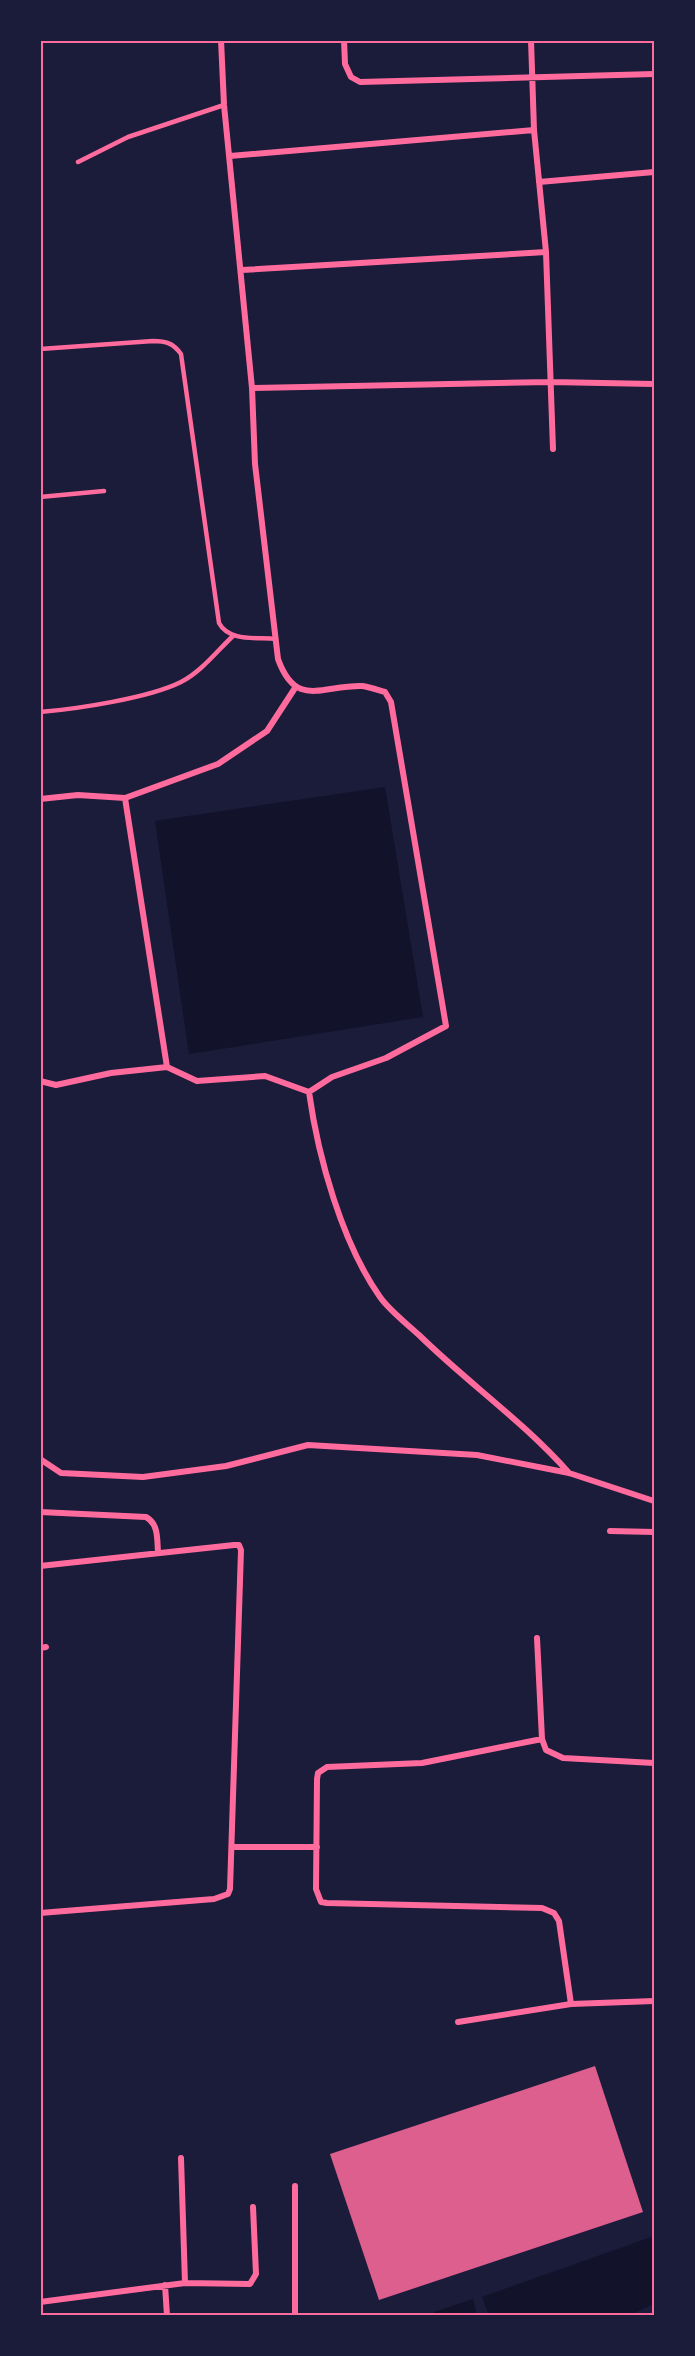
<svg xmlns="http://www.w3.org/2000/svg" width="695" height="2356" font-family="'Fira Sans',sans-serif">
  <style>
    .water { fill: #12122b }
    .building { fill: #dd5f8e }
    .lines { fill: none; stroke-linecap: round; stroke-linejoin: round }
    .service { stroke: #ff6b9d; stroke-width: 4.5 }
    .minor { stroke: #ff6b9d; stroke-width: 6 }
    .neatline { fill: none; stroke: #ff6b9d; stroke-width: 2 }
  </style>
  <rect width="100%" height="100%" fill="#1b1b3a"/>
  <path class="water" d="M 385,787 L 423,1017 L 189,1054 L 155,821 Z
    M 654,2236 L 654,2304 L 629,2315 L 489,2315 L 482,2297 Z
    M 473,2299 L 477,2315 L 435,2315 L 434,2312 Z"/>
  <path class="building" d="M 595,2066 L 643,2212 L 379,2300 L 330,2154 Z"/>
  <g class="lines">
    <path class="service" d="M 78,162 L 128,137 L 224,105
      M 40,349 L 153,341 C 166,341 173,343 181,354 L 219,623 C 229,642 257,637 276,639
      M 40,497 L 104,491
      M 40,712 C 77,709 149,698 181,682 C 201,672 217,651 233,636"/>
    <path class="minor" d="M 221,40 L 224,105 L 252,388 L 255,464 L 278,659 C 296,709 322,685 362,686 C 370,687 378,690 385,692 L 391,702 L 446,1026 L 386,1058 L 332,1077 L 309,1092 C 318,1157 342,1243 380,1297 C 390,1311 406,1323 419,1335 C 468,1383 524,1422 569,1473
      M 344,40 L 345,64 L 351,77 L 360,82 L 654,74
      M 531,40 L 534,130 L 546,252 L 553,449
      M 230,156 L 534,130
      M 539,182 L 654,172
      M 242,270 L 546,252
      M 252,388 L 550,382 L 654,384
      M 125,798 L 167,1067 L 197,1081 L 265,1076 L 309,1092
      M 40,799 L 78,795 L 125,798 L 218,764 L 267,731 L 295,688
      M 40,1081 L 56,1085 L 111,1073 L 167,1067
      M 40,1459 L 61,1473 L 143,1477 L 226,1466 L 308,1445 L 477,1455 L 569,1473 L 654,1501
      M 40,1512 L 146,1517 C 159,1524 157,1540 158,1553
      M 610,1531 L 654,1532
      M 40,1566 L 234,1545 L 239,1545 L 241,1550 L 230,1889 L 228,1894 L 214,1899 L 40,1913
      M 537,1638 L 542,1739 L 546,1750 L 563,1758 L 654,1763
      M 40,1648 L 46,1647
      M 542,1739 L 422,1763 L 327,1767 L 318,1773 L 317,1779 L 316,1889 L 321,1902 L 327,1903 L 542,1908 L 554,1913 L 559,1921 L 571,2004
      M 232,1847 L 317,1847
      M 458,2022 L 571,2004 L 654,2001
      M 181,2158 L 185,2283
      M 295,2186 L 295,2316
      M 165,2285 L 167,2316
      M 40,2302 L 185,2283 L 250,2284 L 256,2274 L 253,2207"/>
  </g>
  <rect width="695" height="2356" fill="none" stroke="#1b1b3a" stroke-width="84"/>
  <rect x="42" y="42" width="611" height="2272" class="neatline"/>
</svg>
